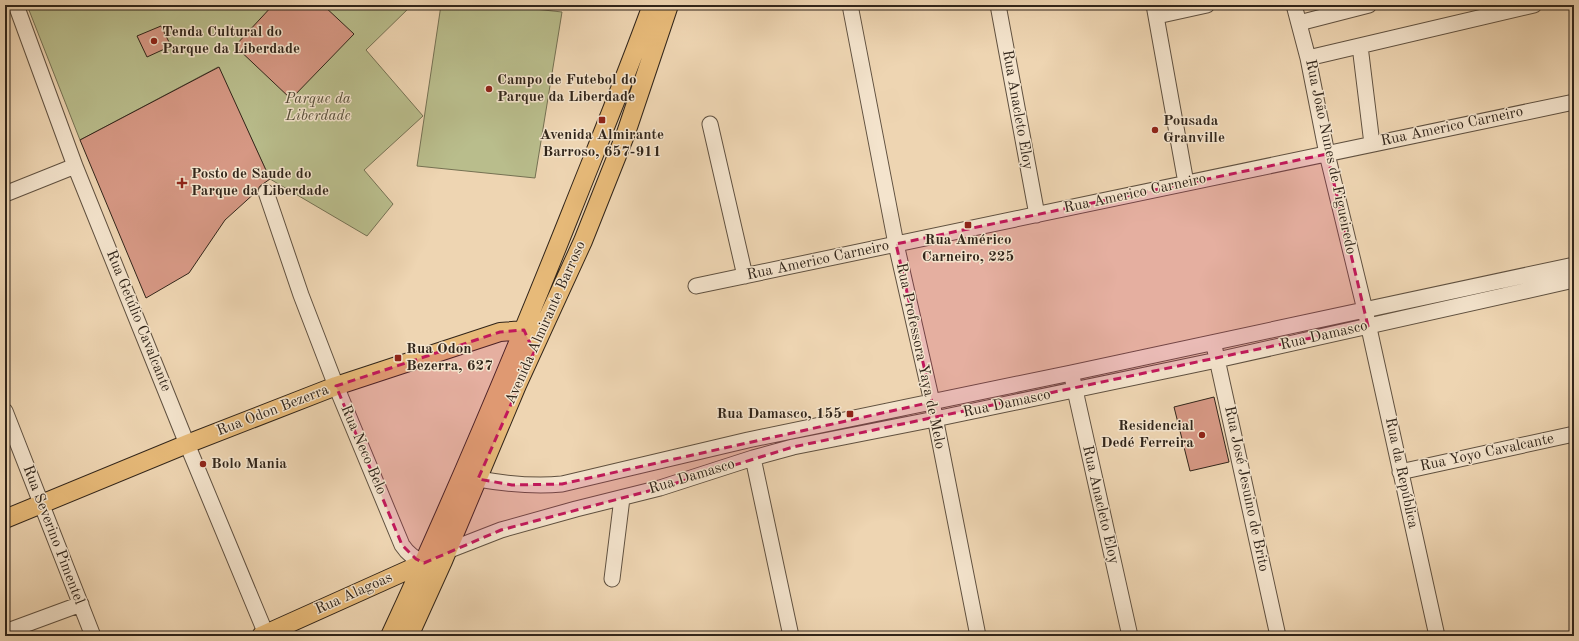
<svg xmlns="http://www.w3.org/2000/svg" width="1579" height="641" font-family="'Old Standard TT',serif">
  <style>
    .green { fill: #b9bd8c; stroke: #757153 }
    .building { fill: #d69884; stroke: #31251a }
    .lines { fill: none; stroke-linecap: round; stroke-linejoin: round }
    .minor-casing { stroke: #605140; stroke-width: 17 }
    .major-casing { stroke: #31251a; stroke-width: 20 }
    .minor { stroke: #f4e4cd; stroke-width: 15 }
    .major { stroke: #e7ba79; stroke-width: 18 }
    .marked { fill: #c2185b; fill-opacity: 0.2; stroke: #c2185b; stroke-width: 3; stroke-dasharray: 8 5; stroke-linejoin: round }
    .poi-dot { fill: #8f2418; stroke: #f4e4cd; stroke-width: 1.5 }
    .labels { text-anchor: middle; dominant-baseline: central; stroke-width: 3; stroke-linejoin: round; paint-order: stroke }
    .poi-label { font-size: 15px; font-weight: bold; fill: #31251a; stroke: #f4e4cd; text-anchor: start }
    .park-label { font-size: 15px; font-style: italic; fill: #534b36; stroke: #f4e4cd }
    .street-label { font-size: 15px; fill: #31251a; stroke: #f4e4cd }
  </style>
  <rect width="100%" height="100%" fill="#eed5b2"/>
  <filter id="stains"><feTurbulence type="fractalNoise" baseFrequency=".005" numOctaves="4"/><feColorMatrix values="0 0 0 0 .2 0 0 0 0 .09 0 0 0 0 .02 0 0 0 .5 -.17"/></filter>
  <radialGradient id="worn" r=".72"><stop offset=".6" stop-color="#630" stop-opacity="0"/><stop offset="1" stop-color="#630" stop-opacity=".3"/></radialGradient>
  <path class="green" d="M 27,5 L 412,5 L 366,50 L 423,116 L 364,170 L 393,204 L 367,236 L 270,179 L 218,67 L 80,140 Z
    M 441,5 L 498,5 L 562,12 L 535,178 L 417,166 Z"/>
  <path class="building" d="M 273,5 L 323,5 L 354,34 L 291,99 L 235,46 Z
    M 161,26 L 171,46 L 147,57 L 137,36 Z
    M 219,67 L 270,179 L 260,186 L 257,191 L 225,220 L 189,273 L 146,298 L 80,140 Z
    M 1214,397 L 1229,462 L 1190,471 L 1174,407 Z"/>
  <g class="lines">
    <g class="minor-casing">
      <path id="minor" d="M 16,5 L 75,166 L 187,444 L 266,634
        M 850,5 L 896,244 L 932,402 L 978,636
        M 998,5 L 1037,215
        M 1154,5 L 1186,183
        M 1294,5 L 1308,58 L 1327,154 L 1365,310 L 1437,636
        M 1157,16 L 1207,5
        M 1299,23 L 1369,5
        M 1360,46 L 1372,144
        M 1308,58 L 1534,5
        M 710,124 L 745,276
        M 266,192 L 301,295 L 336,386 L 402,545 C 408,554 414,558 424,563
        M 5,194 L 75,166
        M 696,286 L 1574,102
        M 1215,350 L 1278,636
        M 1073,381 L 1130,636
        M 5,411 L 93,636
        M 753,458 L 791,636
        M 1400,472 L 1574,434
        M 478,479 C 507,484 533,487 562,484 L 748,440 L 1071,373 L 1574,265
        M 447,551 L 501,530 L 576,509 L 660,488 L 753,458 L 793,447 L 935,419 L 1217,360 L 1574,280
        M 612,579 L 622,498
        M 5,632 L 81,604"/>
    </g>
    <g class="major-casing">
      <path id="major" d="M 5,519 L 187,444 L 336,386 L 500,332 L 524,330
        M 261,636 L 428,561
        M 390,636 C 455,496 515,353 572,210 C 599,142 627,74 652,5
        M 409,636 L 443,561 L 517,385 L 583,241 L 626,133 L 669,5"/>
    </g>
    <use href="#minor" class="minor"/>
    <use href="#major" class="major"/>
  </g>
  <path class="marked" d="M 1327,154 L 1368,326 L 793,447 L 660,488 L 501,530 L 424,563 L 416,559 L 402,545 L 336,386 L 500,332 L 524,330 L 534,352 L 478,479 L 512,485 L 562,484 L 932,402 L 896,244 Z"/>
  <g class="poi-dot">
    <circle cx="154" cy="41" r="4"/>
    <circle cx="489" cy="89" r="4"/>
    <rect x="598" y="116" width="8" height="8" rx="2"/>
    <circle cx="1155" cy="130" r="4"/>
    <path d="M180 177h4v4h4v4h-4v4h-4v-4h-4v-4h4z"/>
    <rect x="964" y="221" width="8" height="8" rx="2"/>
    <rect x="394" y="354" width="8" height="8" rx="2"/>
    <rect x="846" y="410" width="8" height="8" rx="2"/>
    <circle cx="1202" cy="435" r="4"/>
    <circle cx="203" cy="464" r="4"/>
  </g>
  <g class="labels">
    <g class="poi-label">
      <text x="162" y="32">Tenda Cultural do<tspan x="162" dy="17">Parque da Liberdade</tspan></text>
      <text x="497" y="80">Campo de Futebol do<tspan x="497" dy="17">Parque da Liberdade</tspan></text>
      <text x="1163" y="121">Pousada<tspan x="1163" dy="17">Granville</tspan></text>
      <text x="602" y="135" text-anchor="middle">Avenida Almirante<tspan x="602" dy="17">Barroso, 657-911</tspan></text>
      <text x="191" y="174">Posto de Saude do<tspan x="191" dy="17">Parque da Liberdade</tspan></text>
      <text x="968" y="240" text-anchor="middle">Rua Américo<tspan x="968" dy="17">Carneiro, 225</tspan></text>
      <text x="406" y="349">Rua Odon<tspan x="406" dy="17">Bezerra, 627</tspan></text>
      <text x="842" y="414" text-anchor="end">Rua Damasco, 155</text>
      <text x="1194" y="426" text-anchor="end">Residencial<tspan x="1194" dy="17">Dedé Ferreira</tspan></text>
      <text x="211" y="464">Bolo Mania</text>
    </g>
    <g class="park-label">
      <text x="318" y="99">Parque da<tspan x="318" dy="17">Liberdade</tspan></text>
    </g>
    <g class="street-label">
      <text transform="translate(1017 110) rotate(80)">Rua Anacleto Eloy</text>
      <text transform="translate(1452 127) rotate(-12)">Rua Americo Carneiro</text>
      <text transform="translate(1330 157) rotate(78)">Rua João Nunes de Figueiredo</text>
      <text transform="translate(1135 194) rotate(-12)">Rua Americo Carneiro</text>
      <text transform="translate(818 261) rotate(-12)">Rua Americo Carneiro</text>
      <text transform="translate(138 321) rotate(68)">Rua Getúlio Cavalcante</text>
      <text transform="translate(546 323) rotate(-66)">Avenida Almirante Barroso</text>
      <text transform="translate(1324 336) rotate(-13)">Rua Damasco</text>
      <text transform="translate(920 356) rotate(78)">Rua Professora Yaya de Melo</text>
      <text transform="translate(1007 404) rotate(-12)">Rua Damasco</text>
      <text transform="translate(273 411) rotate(-21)">Rua Odon Bezerra</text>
      <text transform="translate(363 450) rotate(67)">Rua Neco Belo</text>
      <text transform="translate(1487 453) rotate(-12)">Rua Yoyo Cavalcante</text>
      <text transform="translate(1401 473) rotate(78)">Rua da República</text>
      <text transform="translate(692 477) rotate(-17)">Rua Damasco</text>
      <text transform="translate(1246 489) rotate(78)">Rua José Jesuino de Brito</text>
      <text transform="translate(1100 505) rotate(77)">Rua Anacleto Eloy</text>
      <text transform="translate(53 535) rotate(69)">Rua Severino Pimentel</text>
      <text transform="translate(354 594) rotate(-24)">Rua Alagoas</text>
    </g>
  </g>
  <rect width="1579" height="641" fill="none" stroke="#eed5b2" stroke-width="20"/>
  <rect x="6" y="6" width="1567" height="629" fill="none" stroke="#31251a" stroke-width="2"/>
  <rect x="10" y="10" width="1559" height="621" fill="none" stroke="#31251a"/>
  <rect width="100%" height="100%" filter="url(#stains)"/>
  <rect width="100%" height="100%" fill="url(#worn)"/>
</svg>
